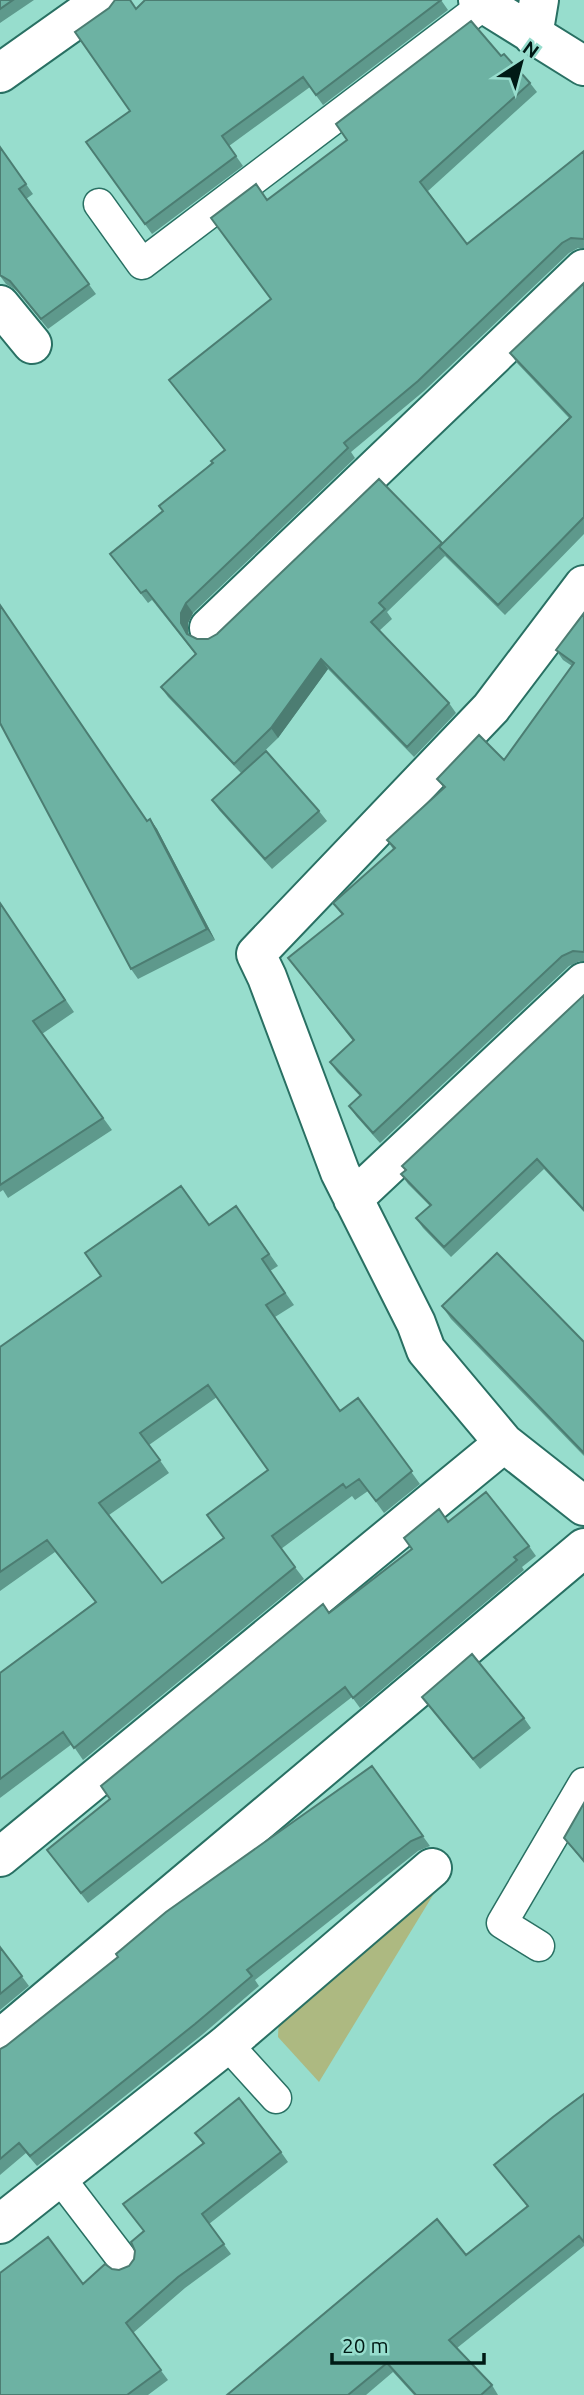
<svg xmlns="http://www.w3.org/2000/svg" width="584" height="2395" font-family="Ubuntu,sans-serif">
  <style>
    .green { fill: #adb981 }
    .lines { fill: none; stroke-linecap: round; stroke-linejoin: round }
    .service-casing { stroke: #297063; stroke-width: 33 }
    .minor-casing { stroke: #297063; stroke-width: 42 }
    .service { stroke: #fff; stroke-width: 30 }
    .minor { stroke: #fff; stroke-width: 38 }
    .wall { fill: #5e998c; fill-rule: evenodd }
    .shaded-wall { fill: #4c7d72 }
    .building { fill: #6db2a3; stroke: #4c7d72; stroke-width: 2; fill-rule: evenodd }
  </style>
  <rect width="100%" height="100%" fill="#97ddcd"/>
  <path class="green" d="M 444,1877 L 319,2082 L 278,2037 L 279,2014 Z"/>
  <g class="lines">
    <g class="service-casing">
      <path id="service" d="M 99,204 L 142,264 L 485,4
        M 539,1946 L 502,1923 L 584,1783
        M 227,2044 L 276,2098
        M 60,2178 L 125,2263"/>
    </g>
    <g class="minor-casing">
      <path id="minor" d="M 478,0 L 584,66
        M 533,36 L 539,0
        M 0,73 L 103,0
        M 0,305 L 32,344
        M 584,585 L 491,708 L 256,954 L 267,977 L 340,1172 L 416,1323 L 426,1350 L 504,1443 L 584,1506
        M 209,628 L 584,269
        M 353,1199 L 584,982
        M 0,1857 L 504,1443
        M 0,2039 L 584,1548
        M 0,2224 L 227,2044 L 432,1868"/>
    </g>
    <use href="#service" class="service"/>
    <use href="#minor" class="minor"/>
  </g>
  <path class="wall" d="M 0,0 L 34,0 L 0,23 Z
    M 441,0 L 448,10 L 323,105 L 310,87 L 229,146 L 243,166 L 152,234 L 86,142 L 130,111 L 136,9 Z
    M 501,56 L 530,83 L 537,92 L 428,191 L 467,244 L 584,151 L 584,248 L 578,248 L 569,253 L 424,391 L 351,452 L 355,458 L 193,613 L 188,623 L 188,633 L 189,635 L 197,639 L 208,639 L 442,544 L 569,418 L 517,363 L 510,353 L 584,283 L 584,534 L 505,615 L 445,556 L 387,612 L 392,619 L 379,631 L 449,703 L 456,713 L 414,757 L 328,669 L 278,738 L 245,770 L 319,811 L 327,821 L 272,869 L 219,810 L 212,800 L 241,773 L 168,697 L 161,687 L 195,654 L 152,600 L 148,603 L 110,554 L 163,511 L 224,450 L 169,380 L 271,299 L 267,200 Z
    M 0,147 L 33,194 L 26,199 L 96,294 L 48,329 L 17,291 L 6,284 L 0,276 Z
    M 584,613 L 584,961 L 580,961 L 569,966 L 380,1143 L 356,1116 L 349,1106 L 360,1096 L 337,1072 L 330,1062 L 353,1041 L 288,958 L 342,915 L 333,903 L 393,849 L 387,840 L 444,788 L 437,779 L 504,760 L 572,666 L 563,660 L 556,650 Z
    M 150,819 L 157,829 L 215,940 L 138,979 L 131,969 L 147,821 Z
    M 0,903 L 74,1012 L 42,1034 L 112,1130 L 8,1198 L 3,1190 L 0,1192 Z
    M 584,995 L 584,1212 L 544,1169 L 451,1257 L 423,1228 L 416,1218 L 430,1206 L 408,1184 L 401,1174 L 405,1170 L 402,1166 Z
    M 236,1206 L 278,1266 L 270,1271 L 294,1305 L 275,1317 L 340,1411 L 358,1398 L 420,1484 L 384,1513 L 368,1491 L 355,1500 L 352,1496 L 281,1549 L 304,1579 L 83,1760 L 72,1744 L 0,1798 L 0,1673 L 95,1602 L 55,1552 L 0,1591 L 0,1347 L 209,1225 ZM 217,1397 L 268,1470 L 223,1538 L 162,1583 L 109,1515 L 169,1473 L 149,1445 Z
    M 442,1306 L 584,1342 L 584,1456 L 451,1319 Z
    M 448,1522 L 529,1546 L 536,1556 L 522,1567 L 524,1570 L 360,1708 L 352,1697 L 88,1903 L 47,1850 L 110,1799 L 329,1613 Z
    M 422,1697 L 524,1718 L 531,1728 L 480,1769 Z
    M 372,1766 L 430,1846 L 418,1851 L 255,1980 L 259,1986 L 203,2034 L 37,2166 L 26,2153 L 0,2175 L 0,2049 L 6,2046 Z
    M 584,1803 L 584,1863 L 564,1838 Z
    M 0,1947 L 29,1986 L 0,2010 Z
    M 584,2094 L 584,2246 L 457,2348 L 492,2385 L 498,2395 L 414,2395 L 393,2372 L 366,2395 L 227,2395 L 466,2255 L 528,2207 L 494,2165 Z
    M 195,2133 L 281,2152 L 288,2162 L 209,2224 L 231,2254 L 185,2288 L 133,2333 L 168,2380 L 148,2395 L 0,2395 L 83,2284 L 112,2269 L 119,2270 L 129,2266 L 134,2259 L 143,2231 L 203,2144 Z"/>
  <path class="shaded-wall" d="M 186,603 L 193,613 L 188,623 L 188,633 L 194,644 L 181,623 L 181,613 Z
    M 321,659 L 328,669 L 278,738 L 271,728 Z
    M 150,819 L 157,829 L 215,940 L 207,929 Z"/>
  <path class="building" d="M 0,0 L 13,0 L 0,9 Z
    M 115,0 L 130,0 L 136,9 L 145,0 L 441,0 L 316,95 L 303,77 L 222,136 L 236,156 L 145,224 L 86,142 L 130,111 L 75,32 L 109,8 Z
    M 471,21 L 501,56 L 504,54 L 530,83 L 420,182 L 467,244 L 584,151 L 584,239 L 571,238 L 562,243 L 418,381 L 344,443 L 348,448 L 186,603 L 181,613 L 181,623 L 187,634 L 197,639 L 208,639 L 217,634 L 379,479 L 442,543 L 379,603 L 385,609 L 371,622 L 449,703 L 407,747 L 321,659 L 271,728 L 234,764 L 161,687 L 196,654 L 146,590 L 141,593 L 110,554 L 163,511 L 159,506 L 213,463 L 211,461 L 225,450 L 169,380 L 271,299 L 211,218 L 256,184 L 267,200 L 347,140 L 336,124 Z
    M 0,147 L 26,184 L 19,189 L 89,284 L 41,319 L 10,281 L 0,275 Z
    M 584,283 L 584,517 L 498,605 L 439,547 L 571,417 L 510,353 Z
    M 0,605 L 147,821 L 150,819 L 207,929 L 131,969 L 0,723 Z
    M 584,613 L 584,952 L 573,951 L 562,956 L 373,1133 L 349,1106 L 361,1095 L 330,1062 L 354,1040 L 288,958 L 343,914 L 333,903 L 395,848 L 387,840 L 445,787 L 437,779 L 479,735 L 504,760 L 574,663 L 556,650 Z
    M 266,751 L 319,811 L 265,859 L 212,800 Z
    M 0,903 L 65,1000 L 33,1021 L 103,1118 L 0,1185 Z
    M 584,995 L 584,1210 L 537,1159 L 444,1247 L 416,1218 L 431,1205 L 401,1174 L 406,1170 L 402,1166 Z
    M 181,1186 L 209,1225 L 236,1206 L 269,1254 L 262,1259 L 285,1293 L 266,1305 L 340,1411 L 358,1398 L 412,1471 L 376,1501 L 359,1479 L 346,1488 L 343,1484 L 272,1536 L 295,1567 L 74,1748 L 63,1732 L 0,1779 L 0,1673 L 96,1602 L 47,1540 L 0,1572 L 0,1347 L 101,1276 L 85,1253 ZM 208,1385 L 268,1470 L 207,1515 L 224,1538 L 162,1583 L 99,1503 L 160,1460 L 140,1433 Z
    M 497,1253 L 584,1342 L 584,1453 L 442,1306 Z
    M 486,1492 L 529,1546 L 514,1557 L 517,1560 L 353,1698 L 345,1687 L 81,1893 L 47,1850 L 110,1799 L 101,1786 L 323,1604 L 329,1613 L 412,1549 L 404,1538 L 439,1509 L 448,1522 Z
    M 472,1654 L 524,1718 L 473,1759 L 422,1697 Z
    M 372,1766 L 423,1836 L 411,1841 L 247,1970 L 252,1976 L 195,2024 L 30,2156 L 19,2143 L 0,2159 L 0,2049 L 6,2046 L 118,1957 L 116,1954 L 166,1912 Z
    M 584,1803 L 584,1861 L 564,1838 Z
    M 0,1947 L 22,1976 L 0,1994 Z
    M 584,2094 L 584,2242 L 579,2236 L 449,2340 L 492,2385 L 481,2395 L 416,2395 L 387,2363 L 348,2395 L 227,2395 L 437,2219 L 466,2255 L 528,2206 L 494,2165 L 553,2117 Z
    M 239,2098 L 281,2152 L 202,2214 L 224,2244 L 178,2277 L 126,2323 L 161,2370 L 127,2395 L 0,2395 L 0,2273 L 48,2237 L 83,2284 L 105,2264 L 112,2269 L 119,2270 L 129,2266 L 134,2259 L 135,2251 L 131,2242 L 144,2231 L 123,2204 L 204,2143 L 195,2133 Z"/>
  <g transform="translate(521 63) rotate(36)" stroke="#97ddcd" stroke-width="5" paint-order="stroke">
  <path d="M0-5L12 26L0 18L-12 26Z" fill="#001a15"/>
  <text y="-10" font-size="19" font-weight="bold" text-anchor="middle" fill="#001a15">N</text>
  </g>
  <path d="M332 2353v10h152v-10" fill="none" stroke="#001a15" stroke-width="3.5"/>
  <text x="342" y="2353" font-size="21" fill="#001a15" stroke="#97ddcd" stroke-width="5" paint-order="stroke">20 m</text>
</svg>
